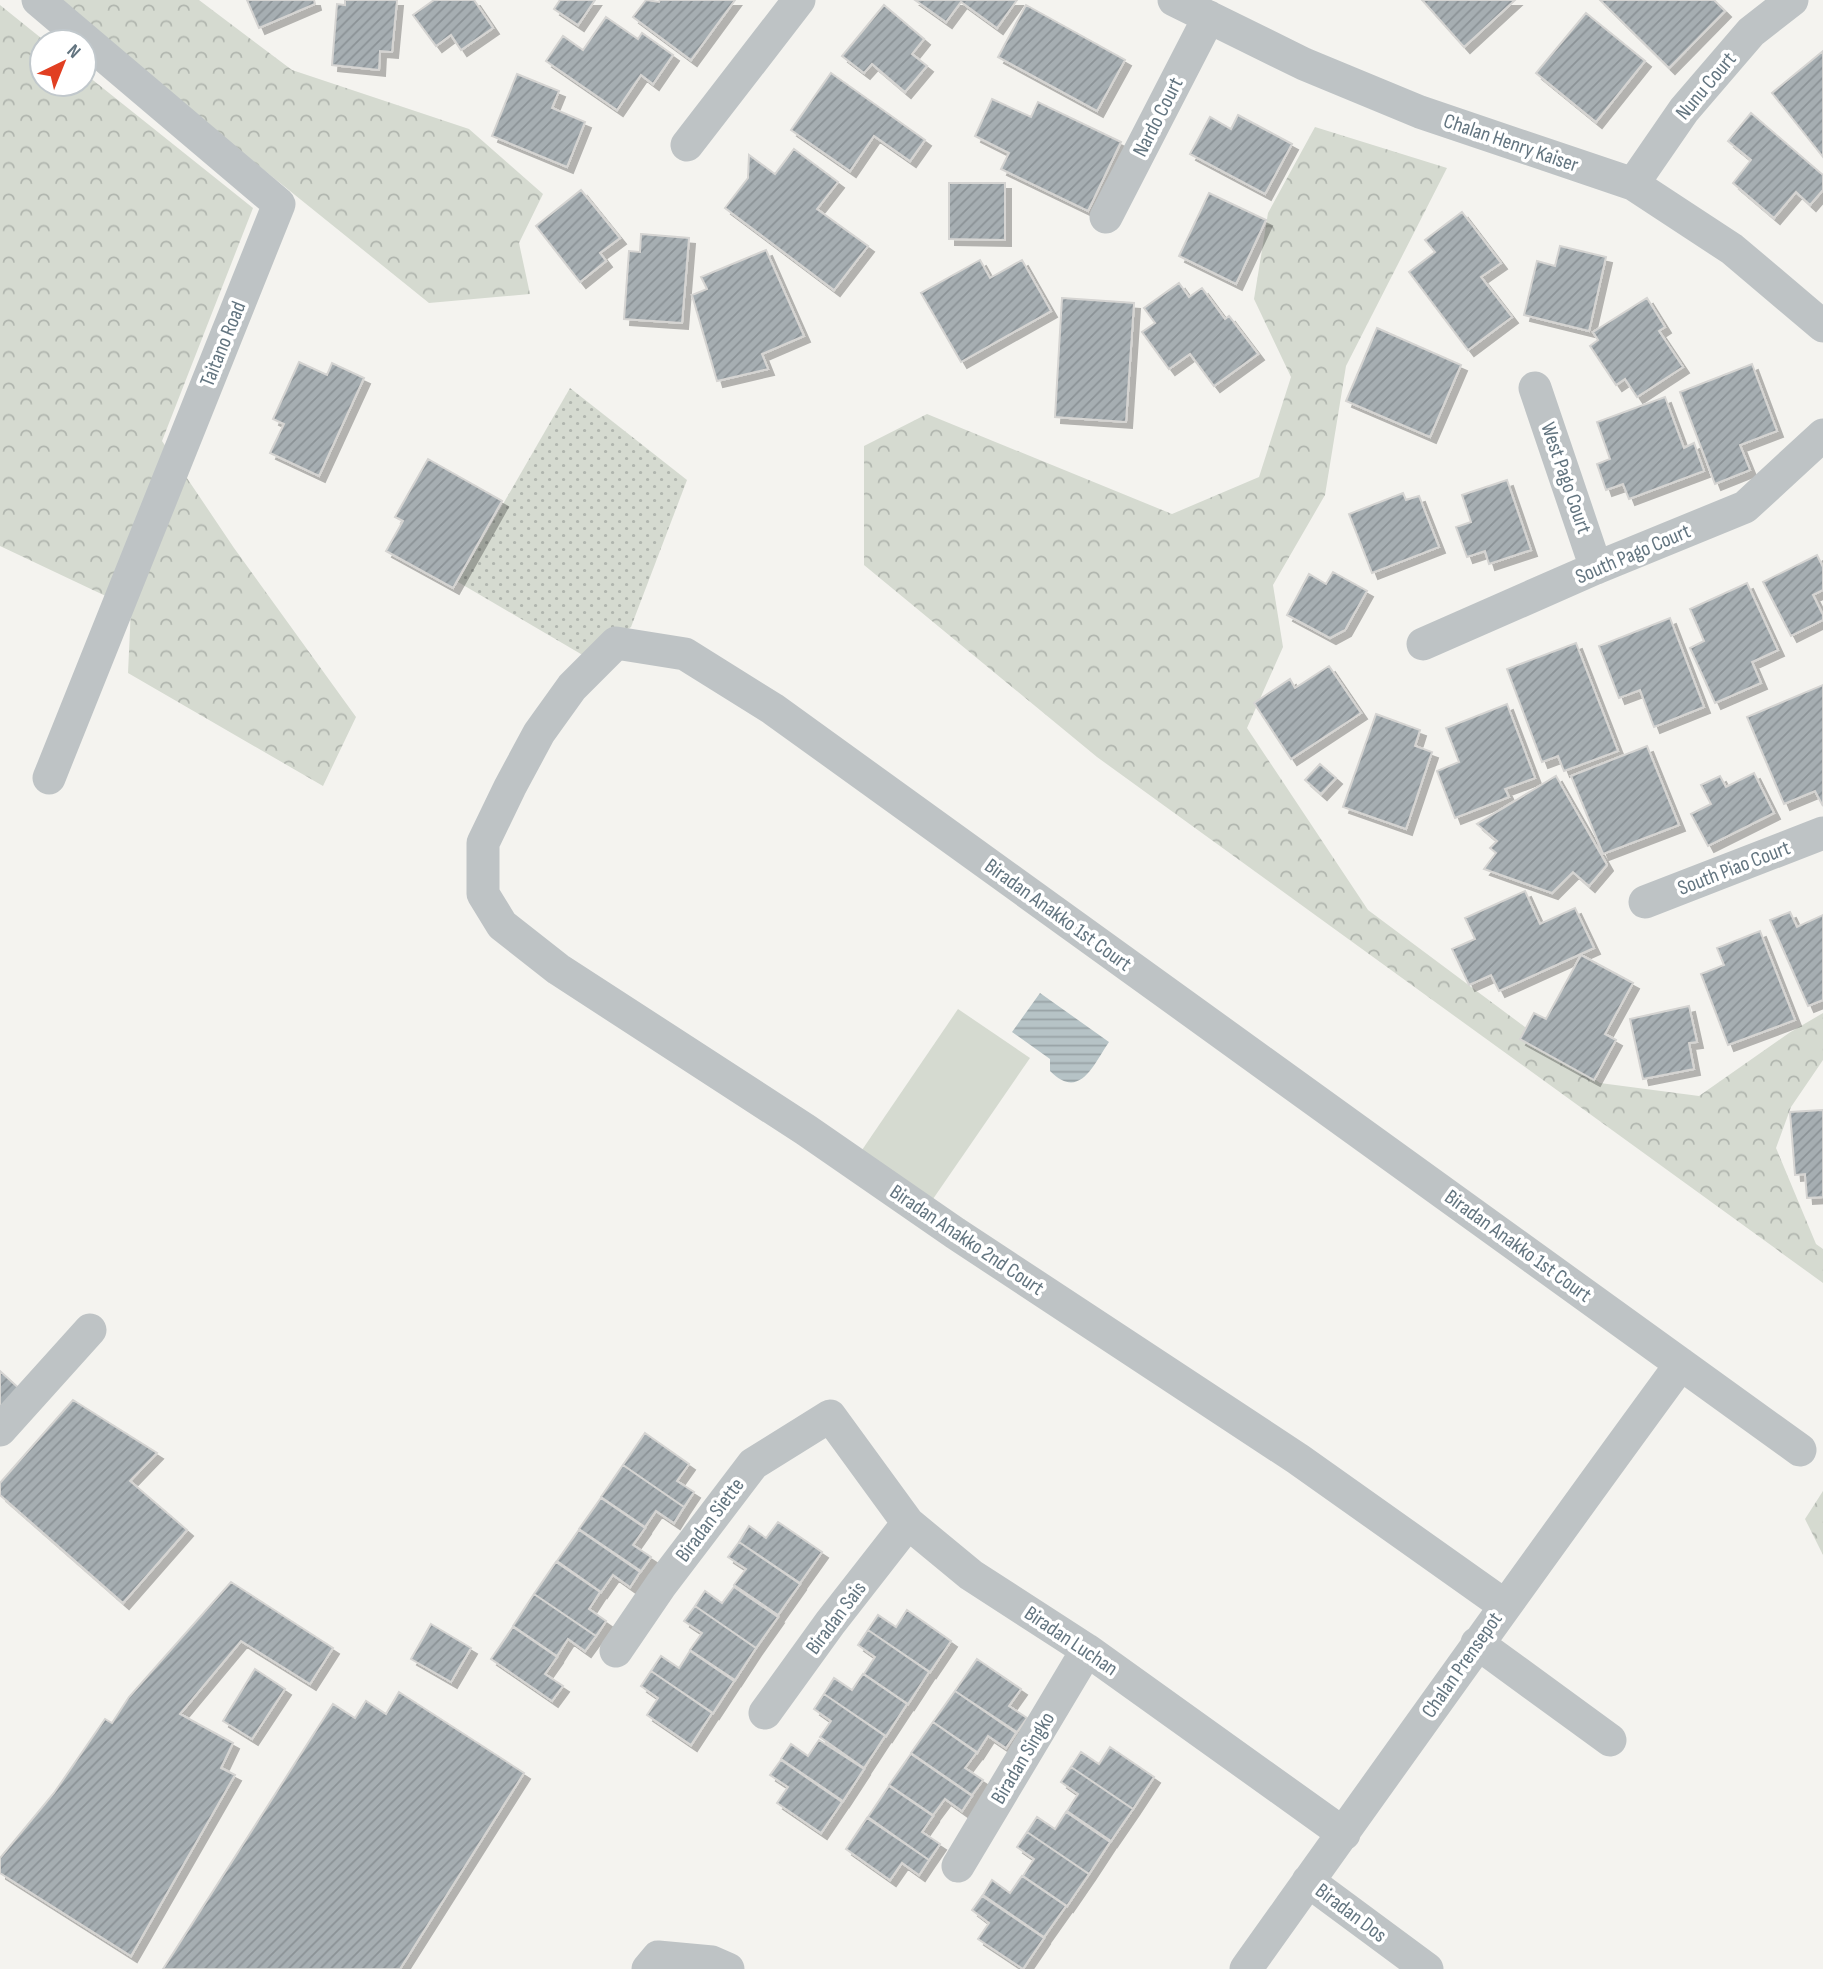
<svg xmlns="http://www.w3.org/2000/svg" width="1823" height="1969" font-family="'Sofia Sans Condensed',sans-serif">
  <style>
    .grass { fill: url(#grass-dots) }
    .forest { fill: url(#forest-crowns) }
    .green { fill: #d5dad0 }
    .water { fill: url(#water-rules) }
    .building { fill: url(#building-hatch); stroke: #d5d4d2; stroke-width: 2; filter: url(#shadow) }
    .lines { fill: none; stroke-linecap: round; stroke-linejoin: round }
    .minor { stroke: #bec3c5; stroke-width: 33 }
    .labels { text-anchor: middle; dominant-baseline: central; stroke-width: 7; stroke-linejoin: round; paint-order: stroke }
    .street-label { font-size: 21px; fill: #637580; stroke: #fff }
  </style>
  <defs>
    <pattern id="grass-dots" width="8" height="8" patternUnits="userSpaceOnUse" patternTransform="scale(1.75)"><rect width="8" height="8" fill="#d5dad0"/><path d="M2 2h.1M6 6h.1" fill="none" stroke="#b0b5ae" stroke-width="1.8" stroke-linecap="round"/></pattern>
    <pattern id="forest-crowns" width="20" height="18" patternUnits="userSpaceOnUse" patternTransform="scale(1.75)"><rect width="20" height="18" fill="#d5dad0"/><path d="M2 6a3 3 0 1 1 6 0M12 15a3 3 0 1 1 6 0" fill="none" stroke="#b0b5ae"/></pattern>
    <pattern id="water-rules" width="6" height="5" patternUnits="userSpaceOnUse" patternTransform="scale(1.75)"><rect width="6" height="5" fill="#b6c3c6"/><path d="M0 2.5h6" fill="none" stroke="#98a3a6"/></pattern>
    <pattern id="building-hatch" width="6" height="6" patternUnits="userSpaceOnUse" patternTransform="scale(1.75)"><rect width="6" height="6" fill="#a6aeb2"/><path d="M-1 1l2-2M0 6l6-6M5 7l2-2" fill="none" stroke="#8b9296"/></pattern>
    <filter id="shadow"><feDropShadow dx="6" dy="6" stdDeviation="0" flood-color="#0004"/></filter>
  </defs>
  <rect width="100%" height="100%" fill="#f4f3ef"/>
  <path class="grass" d="M 570,388 L 687,480 L 631,627 L 586,657 L 458,582 Z"/>
  <path class="forest" d="M 53,0 L 199,0 L 292,70 L 469,129 L 543,194 L 519,243 L 530,294 L 429,303 Z
    M 0,5 L 46,42 L 42,42 L 42,84 L 84,84 L 84,73 L 253,208 L 162,441 L 234,548 L 356,717 L 323,786 L 128,673 L 131,608 L 0,546 Z
    M 1315,127 L 1447,168 L 1346,366 L 1325,495 L 1273,585 L 1283,647 L 1247,728 L 1368,910 L 1600,1083 L 1699,1096 L 1789,1033 L 1823,1013 L 1823,1060 L 1791,1107 L 1776,1148 L 1816,1244 L 1823,1249 L 1823,1283 L 1097,757 L 864,565 L 864,446 L 927,414 L 1172,514 L 1259,477 L 1291,377 L 1254,299 L 1268,213 Z
    M 1823,1491 L 1823,1555 L 1805,1519 Z"/>
  <path class="green" d="M 958,1009 L 1030,1058 L 933,1199 L 862,1150 Z"/>
  <path class="water" d="M 1040,993 L 1109,1042 C 1093,1065 1080,1101 1050,1071 L 1050,1059 L 1012,1032 Z"/>
  <path class="building" d="M 247,0 L 314,0 L 315,4 L 259,28 Z
    M 345,0 L 397,0 L 392,52 L 380,51 L 379,70 L 332,65 L 337,4 L 345,5 Z
    M 434,0 L 474,0 L 493,28 L 461,50 L 451,35 L 436,46 L 413,15 Z
    M 560,0 L 595,0 L 578,25 L 554,9 Z
    M 646,0 L 659,2 L 660,0 L 735,0 L 691,60 L 633,17 Z
    M 915,0 L 1017,0 L 997,28 L 961,2 L 946,22 Z
    M 1422,0 L 1515,0 L 1464,47 Z
    M 1600,0 L 1714,0 L 1725,11 L 1669,68 Z
    M 884,5 L 924,39 L 912,54 L 927,66 L 905,92 L 872,64 L 864,73 L 842,56 Z
    M 1026,5 L 1125,60 L 1097,111 L 998,57 Z
    M 1586,13 L 1645,61 L 1596,122 L 1536,73 Z
    M 606,17 L 638,39 L 642,33 L 673,55 L 653,84 L 641,75 L 617,110 L 546,61 L 563,36 L 583,50 Z
    M 1823,51 L 1823,157 L 1772,93 Z
    M 831,73 L 925,140 L 910,161 L 874,136 L 850,171 L 791,130 Z
    M 517,74 L 559,91 L 552,108 L 585,122 L 567,167 L 492,136 Z
    M 992,99 L 1031,117 L 1038,102 L 1121,142 L 1088,211 L 1001,169 L 1009,153 L 975,136 Z
    M 1751,113 L 1823,175 L 1823,190 L 1810,205 L 1796,192 L 1774,218 L 1733,183 L 1751,160 L 1728,141 Z
    M 1238,115 L 1292,144 L 1265,194 L 1190,154 L 1210,117 L 1231,129 Z
    M 794,149 L 838,182 L 817,209 L 868,246 L 834,290 L 725,208 L 748,178 L 749,155 L 775,174 Z
    M 949,183 L 1005,183 L 1005,240 L 949,239 Z
    M 581,190 L 620,238 L 600,253 L 606,261 L 580,282 L 536,226 Z
    M 1209,193 L 1266,220 L 1236,284 L 1179,256 Z
    M 1462,212 L 1501,263 L 1481,277 L 1512,317 L 1468,350 L 1409,272 L 1435,252 L 1425,240 Z
    M 641,234 L 689,238 L 682,323 L 624,319 L 629,251 L 640,252 Z
    M 1560,246 L 1606,257 L 1589,331 L 1524,315 L 1537,261 L 1555,266 Z
    M 766,250 L 804,336 L 762,354 L 768,369 L 717,381 L 692,295 L 707,289 L 701,277 Z
    M 980,260 L 990,278 L 1022,260 L 1051,311 L 961,362 L 921,293 Z
    M 1179,283 L 1189,297 L 1202,288 L 1225,319 L 1229,316 L 1258,354 L 1214,386 L 1190,354 L 1169,369 L 1142,332 L 1155,323 L 1144,308 Z
    M 1062,298 L 1134,303 L 1126,422 L 1055,417 Z
    M 1647,298 L 1665,327 L 1659,331 L 1683,367 L 1637,397 L 1625,379 L 1616,385 L 1590,346 L 1598,340 L 1593,332 Z
    M 1377,328 L 1461,365 L 1430,437 L 1346,401 Z
    M 299,362 L 327,375 L 332,363 L 364,378 L 319,476 L 270,453 L 284,424 L 273,419 Z
    M 1752,364 L 1777,431 L 1740,445 L 1750,470 L 1715,484 L 1680,392 Z
    M 1665,397 L 1684,448 L 1694,443 L 1704,471 L 1629,499 L 1623,484 L 1606,490 L 1597,464 L 1610,459 L 1597,422 Z
    M 428,459 L 502,501 L 453,588 L 386,551 L 403,521 L 395,517 Z
    M 1507,480 L 1531,550 L 1489,564 L 1485,551 L 1467,557 L 1456,527 L 1471,522 L 1462,495 Z
    M 1403,493 L 1406,500 L 1419,496 L 1439,547 L 1372,573 L 1349,514 Z
    M 1817,555 L 1823,567 L 1823,590 L 1813,595 L 1823,615 L 1823,620 L 1791,636 L 1763,582 Z
    M 1333,572 L 1367,591 L 1345,630 L 1330,638 L 1287,615 L 1309,574 L 1326,584 Z
    M 1747,583 L 1778,650 L 1752,662 L 1761,683 L 1715,703 L 1690,648 L 1704,641 L 1690,609 Z
    M 1670,618 L 1704,707 L 1654,727 L 1640,690 L 1619,698 L 1599,646 Z
    M 1576,643 L 1618,751 L 1564,771 L 1558,756 L 1542,762 L 1507,669 Z
    M 1329,666 L 1361,713 L 1291,759 L 1254,703 L 1290,679 L 1295,688 Z
    M 1823,685 L 1823,806 L 1815,791 L 1784,804 L 1747,717 Z
    M 1507,704 L 1535,778 L 1505,789 L 1509,797 L 1455,818 L 1437,771 L 1459,762 L 1446,728 Z
    M 1376,714 L 1420,730 L 1415,746 L 1432,752 L 1406,829 L 1343,807 Z
    M 1647,746 L 1679,825 L 1603,854 L 1571,776 Z
    M 1320,764 L 1336,778 L 1321,794 L 1305,780 Z
    M 1754,773 L 1774,813 L 1708,846 L 1691,814 L 1711,804 L 1701,785 L 1720,776 L 1726,787 Z
    M 1556,776 L 1607,865 L 1589,886 L 1573,872 L 1552,893 L 1484,869 L 1496,853 L 1490,848 L 1497,841 L 1477,824 Z
    M 1525,891 L 1540,924 L 1575,908 L 1594,948 L 1499,991 L 1491,975 L 1469,985 L 1452,949 L 1475,939 L 1465,918 Z
    M 1790,912 L 1797,927 L 1823,915 L 1823,1000 L 1808,1006 L 1770,920 Z
    M 1760,931 L 1795,1020 L 1728,1045 L 1701,974 L 1724,965 L 1717,948 Z
    M 1581,955 L 1633,983 L 1605,1034 L 1616,1040 L 1594,1080 L 1520,1039 L 1534,1013 L 1546,1019 Z
    M 1689,1006 L 1697,1042 L 1689,1043 L 1694,1069 L 1643,1079 L 1630,1019 Z
    M 1823,1110 L 1823,1197 L 1807,1198 L 1805,1174 L 1795,1175 L 1790,1112 Z
    M 0,1371 L 23,1392 L 0,1417 Z
    M 73,1400 L 157,1453 L 130,1481 L 187,1530 L 123,1603 L 0,1495 L 0,1483 Z
    M 645,1433 L 689,1464 L 677,1481 L 694,1492 L 684,1507 L 623,1465 Z
    M 623,1465 L 684,1507 L 674,1523 L 656,1511 L 645,1527 L 601,1497 Z
    M 601,1498 L 645,1528 L 633,1545 L 651,1557 L 641,1571 L 579,1529 Z
    M 778,1522 L 822,1552 L 800,1583 L 739,1542 L 749,1526 L 766,1538 Z
    M 579,1530 L 640,1572 L 630,1587 L 613,1575 L 601,1592 L 557,1561 Z
    M 739,1542 L 800,1584 L 778,1615 L 734,1585 L 746,1569 L 728,1557 Z
    M 556,1562 L 600,1592 L 589,1609 L 606,1621 L 596,1636 L 534,1594 Z
    M 231,1582 L 333,1648 L 310,1684 L 241,1641 L 180,1714 L 233,1743 L 221,1768 L 235,1775 L 131,1956 L 0,1873 L 0,1858 L 54,1793 L 105,1719 L 112,1723 L 129,1697 Z
    M 734,1587 L 778,1617 L 756,1648 L 695,1606 L 705,1591 L 722,1603 Z
    M 534,1594 L 596,1636 L 585,1651 L 568,1639 L 557,1656 L 513,1626 Z
    M 695,1606 L 756,1648 L 735,1680 L 690,1650 L 702,1633 L 684,1621 Z
    M 907,1610 L 951,1641 L 930,1672 L 868,1630 L 878,1615 L 896,1627 Z
    M 431,1624 L 471,1648 L 451,1682 L 411,1659 Z
    M 513,1627 L 557,1657 L 545,1674 L 563,1686 L 552,1701 L 491,1659 Z
    M 868,1630 L 929,1672 L 908,1704 L 864,1674 L 875,1657 L 858,1645 Z
    M 690,1651 L 734,1681 L 713,1713 L 651,1671 L 661,1656 L 679,1668 Z
    M 977,1659 L 1021,1689 L 1009,1706 L 1027,1718 L 1017,1732 L 955,1691 Z
    M 255,1669 L 285,1689 L 252,1739 L 223,1721 Z
    M 651,1671 L 712,1713 L 691,1745 L 647,1715 L 658,1698 L 641,1686 Z
    M 863,1674 L 907,1704 L 886,1736 L 824,1694 L 834,1678 L 852,1690 Z
    M 955,1691 L 1016,1733 L 1006,1748 L 988,1736 L 977,1753 L 933,1722 Z
    M 399,1692 L 524,1773 L 400,1969 L 163,1969 L 333,1704 L 355,1718 L 366,1701 L 386,1714 Z
    M 824,1694 L 885,1736 L 864,1768 L 820,1737 L 831,1721 L 814,1709 Z
    M 933,1722 L 977,1752 L 965,1768 L 983,1780 L 972,1795 L 911,1753 Z
    M 819,1740 L 864,1769 L 843,1801 L 781,1759 L 791,1744 L 808,1756 Z
    M 1110,1747 L 1154,1777 L 1133,1809 L 1071,1767 L 1081,1752 L 1099,1764 Z
    M 911,1754 L 972,1796 L 962,1811 L 945,1799 L 933,1815 L 889,1785 Z
    M 781,1760 L 842,1802 L 821,1833 L 777,1803 L 788,1787 L 770,1775 Z
    M 1071,1767 L 1133,1809 L 1111,1841 L 1067,1811 L 1078,1794 L 1061,1782 Z
    M 889,1786 L 933,1816 L 922,1832 L 940,1844 L 929,1860 L 868,1817 Z
    M 1066,1812 L 1110,1842 L 1089,1874 L 1027,1832 L 1037,1817 L 1055,1829 Z
    M 867,1818 L 929,1860 L 919,1875 L 902,1863 L 890,1880 L 846,1849 Z
    M 1027,1832 L 1089,1874 L 1067,1906 L 1023,1876 L 1034,1859 L 1017,1847 Z
    M 1022,1876 L 1066,1906 L 1044,1937 L 983,1895 L 992,1880 L 1010,1893 Z
    M 982,1896 L 1044,1938 L 1023,1969 L 978,1939 L 989,1923 L 972,1910 Z"/>
  <g class="lines">
    <path class="minor" d="M 38,0 L 279,204 L 49,778
      M 1174,0 L 1304,64 L 1420,112 L 1633,184 L 1732,249 L 1823,326
      M 687,145 L 799,0
      M 1633,184 L 1684,110 L 1751,32 L 1792,0
      M 1106,217 L 1209,17
      M 1535,388 L 1596,568
      M 1423,644 L 1596,568 L 1745,507 L 1823,435
      M 1645,902 L 1823,833
      M 0,1430 L 90,1330
      M 1504,1605 L 1298,1459 L 955,1233 L 806,1130 L 558,969 L 502,925 L 483,894 L 483,843 L 510,787 L 539,733 L 572,687 L 616,643 L 685,654 L 773,709 L 1800,1450
      M 1477,1643 L 1610,1740
      M 616,1651 L 661,1585 L 753,1464 L 830,1416 L 908,1523 L 971,1575 L 1087,1650 L 1344,1834
      M 765,1713 L 830,1623 L 908,1523
      M 958,1866 L 1087,1650
      M 1308,1881 L 1427,1969
      M 648,1969 L 658,1957 L 712,1962 L 728,1969
      M 1246,1969 C 1390,1767 1534,1564 1681,1364"/>
  </g>
  <g class="labels">
    <g class="street-label">
      <text transform="translate(1706 86) rotate(-50)">Nunu Court</text>
      <text transform="translate(1158 117) rotate(-63)">Nardo Court</text>
      <text transform="translate(1511 143) rotate(19)">Chalan Henry Kaiser</text>
      <text transform="translate(223 344) rotate(-68)">Taitano Road</text>
      <text transform="translate(1566 478) rotate(71)">West Pago Court</text>
      <text transform="translate(1633 554) rotate(-23)">South Pago Court</text>
      <text transform="translate(1734 868) rotate(-21)">South Piao Court</text>
      <text transform="translate(1058 915) rotate(36)">Biradan Anakko 1st Court</text>
      <text transform="translate(967 1240) rotate(34)">Biradan Anakko 2nd Court</text>
      <text transform="translate(1518 1246) rotate(36)">Biradan Anakko 1st Court</text>
      <text transform="translate(710 1520) rotate(-53)">Biradan Siette</text>
      <text transform="translate(836 1618) rotate(-53)">Biradan Sais</text>
      <text transform="translate(1071 1641) rotate(34)">Biradan Luchan</text>
      <text transform="translate(1462 1665) rotate(-55)">Chalan Prensepot</text>
      <text transform="translate(1023 1758) rotate(-59)">Biradan Singko</text>
      <text transform="translate(1351 1913) rotate(37)">Biradan Dos</text>
    </g>
  </g>
  <g transform="translate(63 63) rotate(43)"><circle r="33" fill="#ffffff" stroke="#c1c8cc" stroke-width="2"/>
  <path d="M0-5L12 26L0 18L-12 26Z" fill="#e13f22"/>
  <text y="-10" font-size="19" font-weight="bold" text-anchor="middle" fill="#637580">N</text>
  </g>
</svg>
